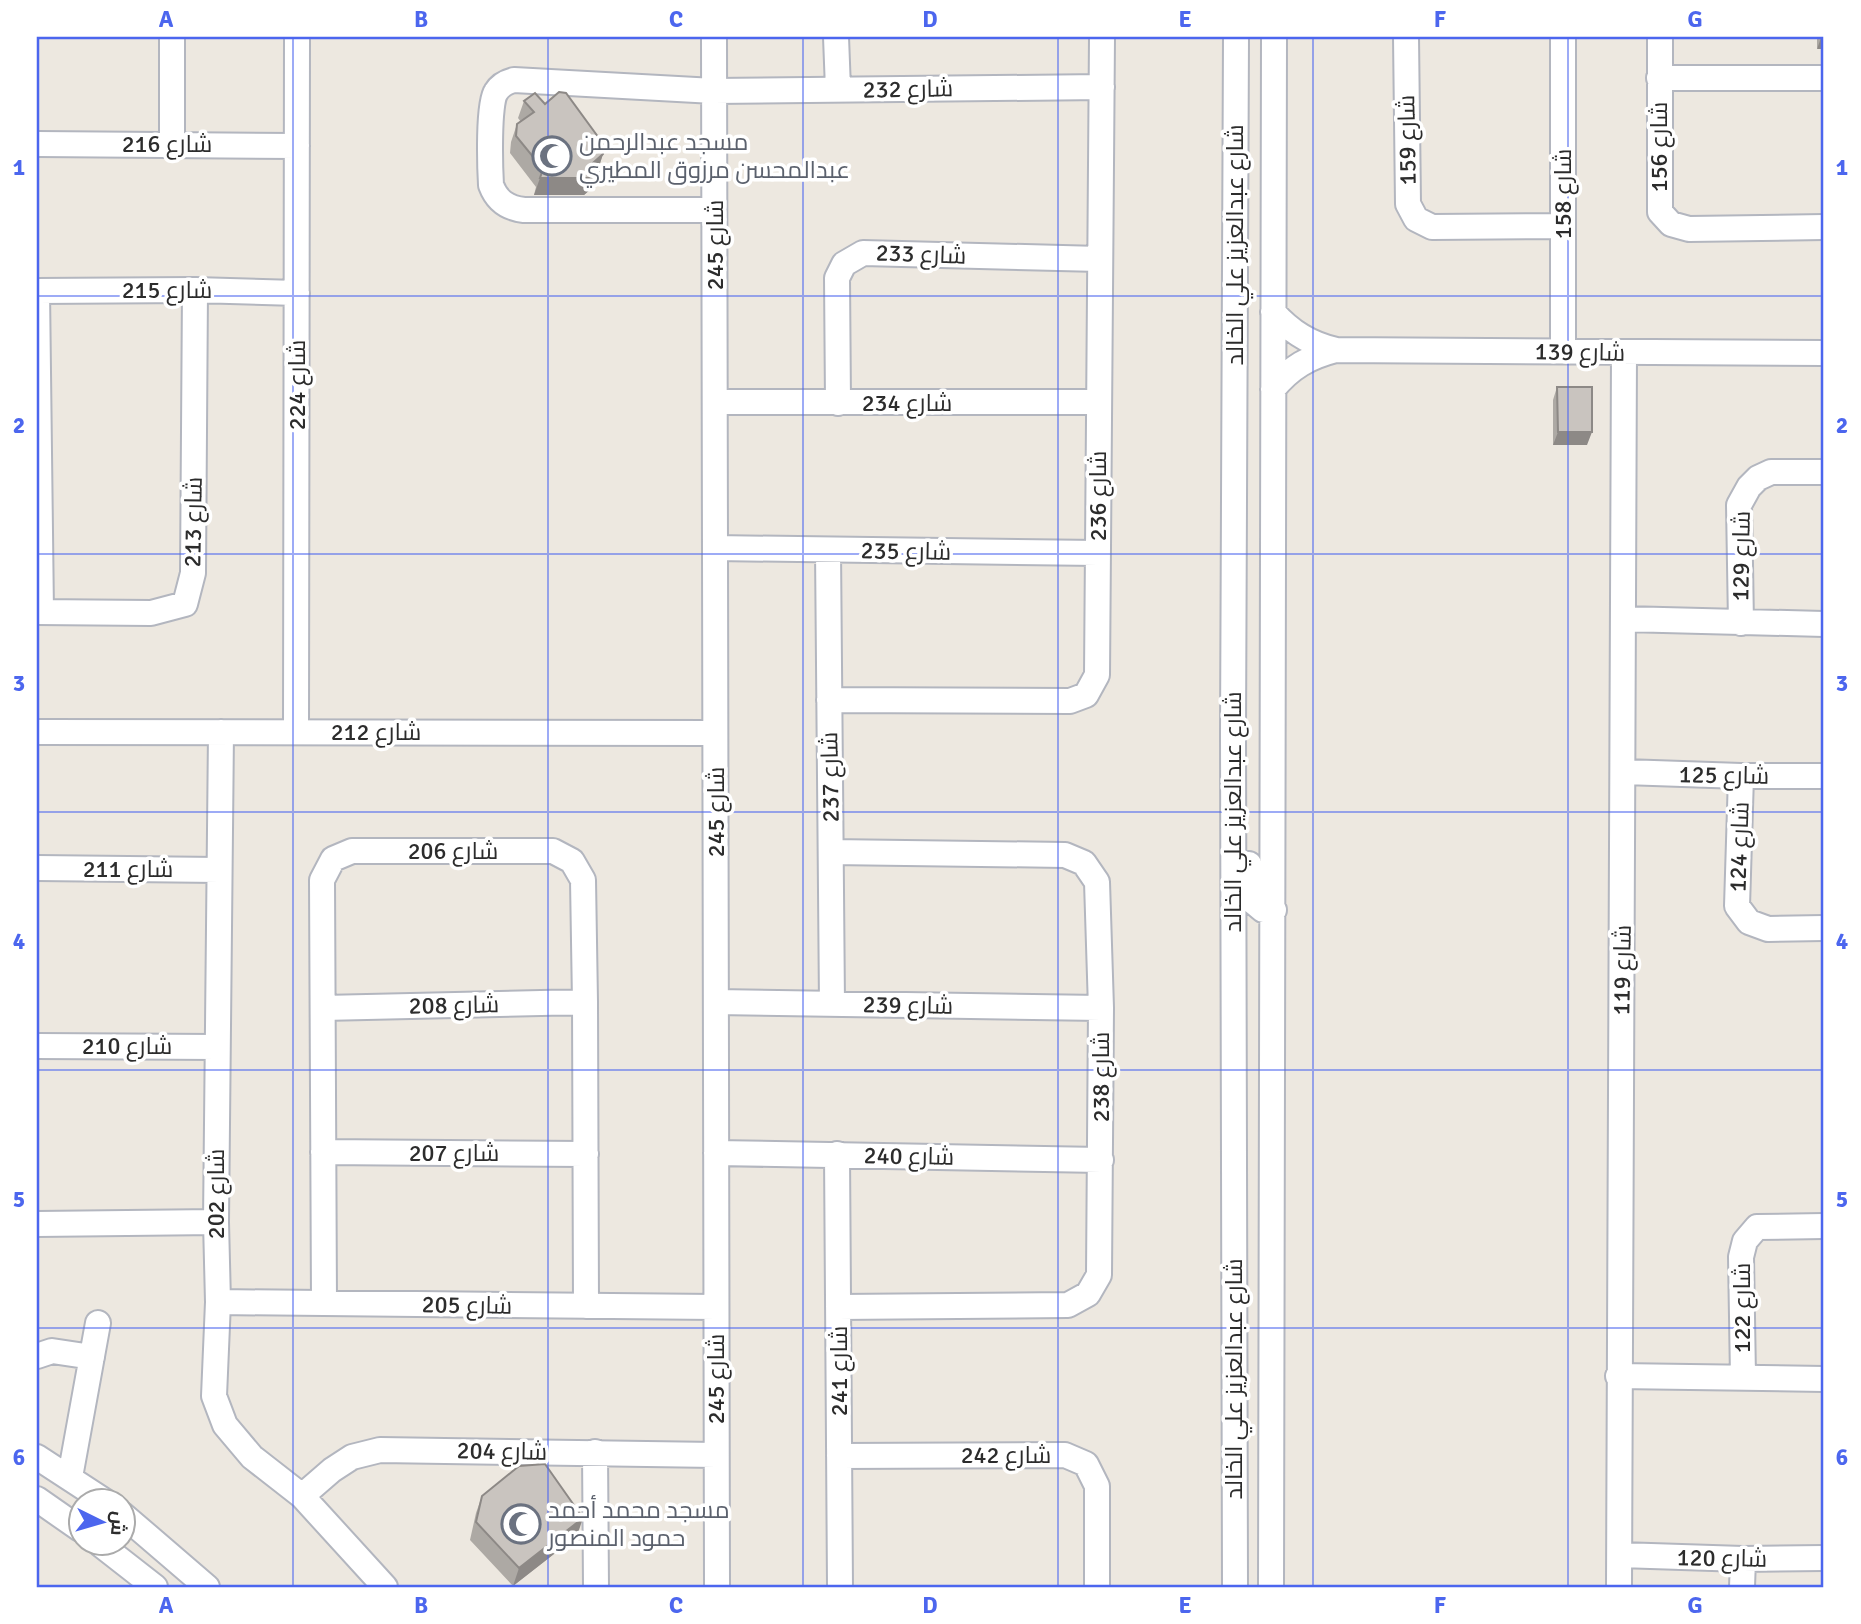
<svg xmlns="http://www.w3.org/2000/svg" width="1861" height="1624" font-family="Signika,Cairo,sans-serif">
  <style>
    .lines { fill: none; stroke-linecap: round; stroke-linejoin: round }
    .minor-casing { stroke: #b3b6bf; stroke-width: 28 }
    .minor { stroke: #fff; stroke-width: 24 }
    .wall { fill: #ada9a4 }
    .shaded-wall { fill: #8d8986 }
    .building { fill: #c9c4bf; stroke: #8d8986; stroke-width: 2 }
    .grid { fill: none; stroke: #4c66ee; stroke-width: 2; stroke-opacity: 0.55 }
    .labels { text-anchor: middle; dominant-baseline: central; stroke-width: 7; stroke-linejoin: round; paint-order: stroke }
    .street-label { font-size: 24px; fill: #2c2c2c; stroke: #fff }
    .worship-label { font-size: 24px; fill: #5b616d; stroke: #fff; text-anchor: start }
    .neatline { fill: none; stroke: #4c66ee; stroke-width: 2.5 }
    .grid-label { font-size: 23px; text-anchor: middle; font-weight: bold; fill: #4c66ee }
  </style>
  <rect width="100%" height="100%" fill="#ede8e0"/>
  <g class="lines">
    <g class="minor-casing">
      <path id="minor" d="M 714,37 L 717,1587
        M 836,37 L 838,89
        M 1406,37 L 1408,204 L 1416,219 L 1432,227 L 1563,226
        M 1660,37 L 1660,212 L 1671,224 L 1689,229 L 1824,227
        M 1659,78 L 1824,78
        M 37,144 L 297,146
        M 172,144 L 172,37
        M 714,210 L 524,210 C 507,208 497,201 491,185 C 490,168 488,103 496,92 C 500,85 506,82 514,80 L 714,91 L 1102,87
        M 37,291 L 41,612
        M 37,291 L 195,290 L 297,293
        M 1273,312 C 1291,332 1310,344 1336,350 L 1824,353
        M 1563,351 L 1563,37
        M 1273,389 C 1291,367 1309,357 1336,350
        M 715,402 L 1099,402
        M 838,403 L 837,278 L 844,264 L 863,253 L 1100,259
        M 715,548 L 1098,553
        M 828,550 L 832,1004
        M 37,612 L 151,613 L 185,604 L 193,573 L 195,290
        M 1624,619 L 1824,624
        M 1741,623 L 1739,505 L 1749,487 L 1758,478 L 1771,472 L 1824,472
        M 829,700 L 1070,701 L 1086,695 L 1097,675 L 1102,37
        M 37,732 L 715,733
        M 221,732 L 216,1222 L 218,1302 L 214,1396 L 225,1425 L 252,1457 L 302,1496 L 385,1587
        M 296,732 L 297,37
        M 1624,772 L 1741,776 L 1824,776
        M 1741,776 L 1737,906 L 1749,922 L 1768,929 L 1824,928
        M 831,852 L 1065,855 L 1084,863 L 1097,882 L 1101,1008 L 1099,1275 L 1088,1294 L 1068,1305 L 838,1307
        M 1249,864 L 1251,900 L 1263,910 L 1274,910
        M 37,868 L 219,870
        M 716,1002 L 1101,1008
        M 323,1008 L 585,1002
        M 37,1046 L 217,1047
        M 323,1152 L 586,1154
        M 716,1153 L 1101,1160
        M 837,1154 L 840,1587
        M 37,1224 L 216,1222
        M 218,1302 L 716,1307
        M 324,1303 L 322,880 L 333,859 L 352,851 L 553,851 L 572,861 L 583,880 L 585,1002 L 586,1306
        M 37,1356 L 52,1351 L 92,1357
        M 1618,1376 L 1824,1379
        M 1743,1377 L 1741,1257 L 1745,1241 L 1757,1227 L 1824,1226
        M 595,1452 L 596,1587
        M 839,1456 L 1065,1455 L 1086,1464 L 1097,1486 L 1097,1587
        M 37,1457 L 106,1502
        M 70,1477 L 98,1323
        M 302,1496 L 332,1470 L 352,1457 L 380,1450 L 716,1455
        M 37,1499 L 80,1529
        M 122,1514 L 207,1587
        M 100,1544 L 155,1587
        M 1620,1555 L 1743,1559 L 1824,1558
        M 1235,1587 L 1233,734 L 1236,37
        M 1271,1587 L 1274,37
        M 1619,1587 L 1624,353
        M 1742,1587 L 1743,1559"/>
    </g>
    <use href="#minor" class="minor"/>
  </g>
  <path class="wall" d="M 1817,37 L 1824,37 L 1817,49 Z
    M 524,101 L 545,104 L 603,154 L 592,188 L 584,195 L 534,195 L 536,187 L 510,153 L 511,142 L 517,124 L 521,122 L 518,118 Z
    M 1557,387 L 1587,445 L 1553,445 L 1553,400 Z
    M 482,1496 L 577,1536 L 513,1586 L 470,1540 L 476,1513 Z"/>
  <path class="shaded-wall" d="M 1821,38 L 1824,38 L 1824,49 L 1817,49 Z
    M 603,154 L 592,188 L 584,195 L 534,195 L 540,178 L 593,163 Z
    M 1558,432 L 1592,432 L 1587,445 L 1553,445 Z
    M 583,1518 L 577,1536 L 513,1586 L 519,1568 Z"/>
  <path class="building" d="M 559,92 L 566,93 L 604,145 L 603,154 L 593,163 L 599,171 L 591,178 L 540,178 L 543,169 L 516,136 L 517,124 L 534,112 L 524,101 L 535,93 L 545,104 Z
    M 1557,387 L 1592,387 L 1592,432 L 1558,432 Z
    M 545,1464 L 583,1518 L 519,1568 L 476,1522 L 482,1496 L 519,1466 Z"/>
  <path class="grid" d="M 293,37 L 293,1587M 548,37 L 548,1587M 803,37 L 803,1587M 1058,37 L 1058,1587M 1313,37 L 1313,1587M 1568,37 L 1568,1587M 37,296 L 1824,296M 37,554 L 1824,554M 37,812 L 1824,812M 37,1070 L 1824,1070M 37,1328 L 1824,1328"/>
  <defs>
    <g id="mosque-ring" transform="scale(2.0125)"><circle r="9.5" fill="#fff" stroke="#6b7280" stroke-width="1.5"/><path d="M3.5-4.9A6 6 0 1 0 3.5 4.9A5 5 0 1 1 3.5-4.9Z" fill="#6b7280"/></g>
  </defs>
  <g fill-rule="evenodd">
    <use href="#mosque-ring" x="552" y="156"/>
    <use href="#mosque-ring" x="521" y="1524"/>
  </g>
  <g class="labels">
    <g class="street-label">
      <text transform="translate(908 89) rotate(-1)">شارع 232</text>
      <text transform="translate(1407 140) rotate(-91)">شارع 159</text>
      <text x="167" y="144">شارع 216</text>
      <text transform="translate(1659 147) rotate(-90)">شارع 156</text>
      <text transform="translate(1563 194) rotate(-90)">شارع 158</text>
      <text transform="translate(715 245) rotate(-90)">شارع 245</text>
      <text transform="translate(1235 245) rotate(-90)">شارع عبدالعزيز علي الخالد</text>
      <text transform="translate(921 254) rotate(2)">شارع 233</text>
      <text x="167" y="290">شارع 215</text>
      <text transform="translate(1580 352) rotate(1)">شارع 139</text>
      <text transform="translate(297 385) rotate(-90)">شارع 224</text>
      <text x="907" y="403">شارع 234</text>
      <text transform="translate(1098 496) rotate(-90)">شارع 236</text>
      <text transform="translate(193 522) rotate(-89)">شارع 213</text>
      <text transform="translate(906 551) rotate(1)">شارع 235</text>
      <text transform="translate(1741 556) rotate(-89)">شارع 129</text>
      <text x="376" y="732">شارع 212</text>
      <text transform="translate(1724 775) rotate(1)">شارع 125</text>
      <text transform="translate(830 777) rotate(-91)">شارع 237</text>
      <text transform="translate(716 812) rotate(-90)">شارع 245</text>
      <text transform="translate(1233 812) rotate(-90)">شارع عبدالعزيز علي الخالد</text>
      <text transform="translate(1739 847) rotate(-88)">شارع 124</text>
      <text x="453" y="851">شارع 206</text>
      <text x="128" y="869">شارع 211</text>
      <text transform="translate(1622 970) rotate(-89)">شارع 119</text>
      <text transform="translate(454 1005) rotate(-1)">شارع 208</text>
      <text transform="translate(908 1005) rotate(1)">شارع 239</text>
      <text x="127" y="1046">شارع 210</text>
      <text transform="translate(1101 1077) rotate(-90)">شارع 238</text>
      <text x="454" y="1153">شارع 207</text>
      <text transform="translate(909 1156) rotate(1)">شارع 240</text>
      <text transform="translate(216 1194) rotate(-90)">شارع 202</text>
      <text transform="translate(467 1305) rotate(1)">شارع 205</text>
      <text transform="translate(1742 1308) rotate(-90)">شارع 122</text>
      <text transform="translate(839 1371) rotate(-90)">شارع 241</text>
      <text transform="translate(716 1379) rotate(-90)">شارع 245</text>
      <text transform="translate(1234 1379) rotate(-90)">شارع عبدالعزيز علي الخالد</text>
      <text transform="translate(502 1451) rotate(1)">شارع 204</text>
      <text x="1006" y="1455">شارع 242</text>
      <text transform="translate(1722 1558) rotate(1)">شارع 120</text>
    </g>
    <g class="worship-label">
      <text x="579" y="142">مسجد عبدالرحمن<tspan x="579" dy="28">عبدالمحسن مرزوق المطيري</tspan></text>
      <text x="548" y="1510">مسجد محمد أحمد<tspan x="548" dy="28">حمود المنصور</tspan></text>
    </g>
  </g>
  <rect width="1861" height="1624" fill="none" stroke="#ffffff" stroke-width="77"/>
  <g transform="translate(102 1522) rotate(95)"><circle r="33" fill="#ffffff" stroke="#ababab" stroke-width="2"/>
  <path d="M0-5L12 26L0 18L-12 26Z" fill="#4c66ee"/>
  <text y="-10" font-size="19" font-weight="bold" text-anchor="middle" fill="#2c2c2c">ش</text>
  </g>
  <rect x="38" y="38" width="1784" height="1548" class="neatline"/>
  <g class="grid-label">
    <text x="166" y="27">A</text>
    <text x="421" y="27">B</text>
    <text x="676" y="27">C</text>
    <text x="930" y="27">D</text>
    <text x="1185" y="27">E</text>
    <text x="1440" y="27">F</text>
    <text x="1695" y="27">G</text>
    <text x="19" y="175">1</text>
    <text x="1842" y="175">1</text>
    <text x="19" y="433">2</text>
    <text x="1842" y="433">2</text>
    <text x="19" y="691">3</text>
    <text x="1842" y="691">3</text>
    <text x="19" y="949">4</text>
    <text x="1842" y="949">4</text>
    <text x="19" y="1207">5</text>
    <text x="1842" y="1207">5</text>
    <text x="19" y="1465">6</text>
    <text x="1842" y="1465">6</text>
    <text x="166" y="1613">A</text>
    <text x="421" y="1613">B</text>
    <text x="676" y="1613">C</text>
    <text x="930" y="1613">D</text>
    <text x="1185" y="1613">E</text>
    <text x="1440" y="1613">F</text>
    <text x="1695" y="1613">G</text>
  </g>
</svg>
